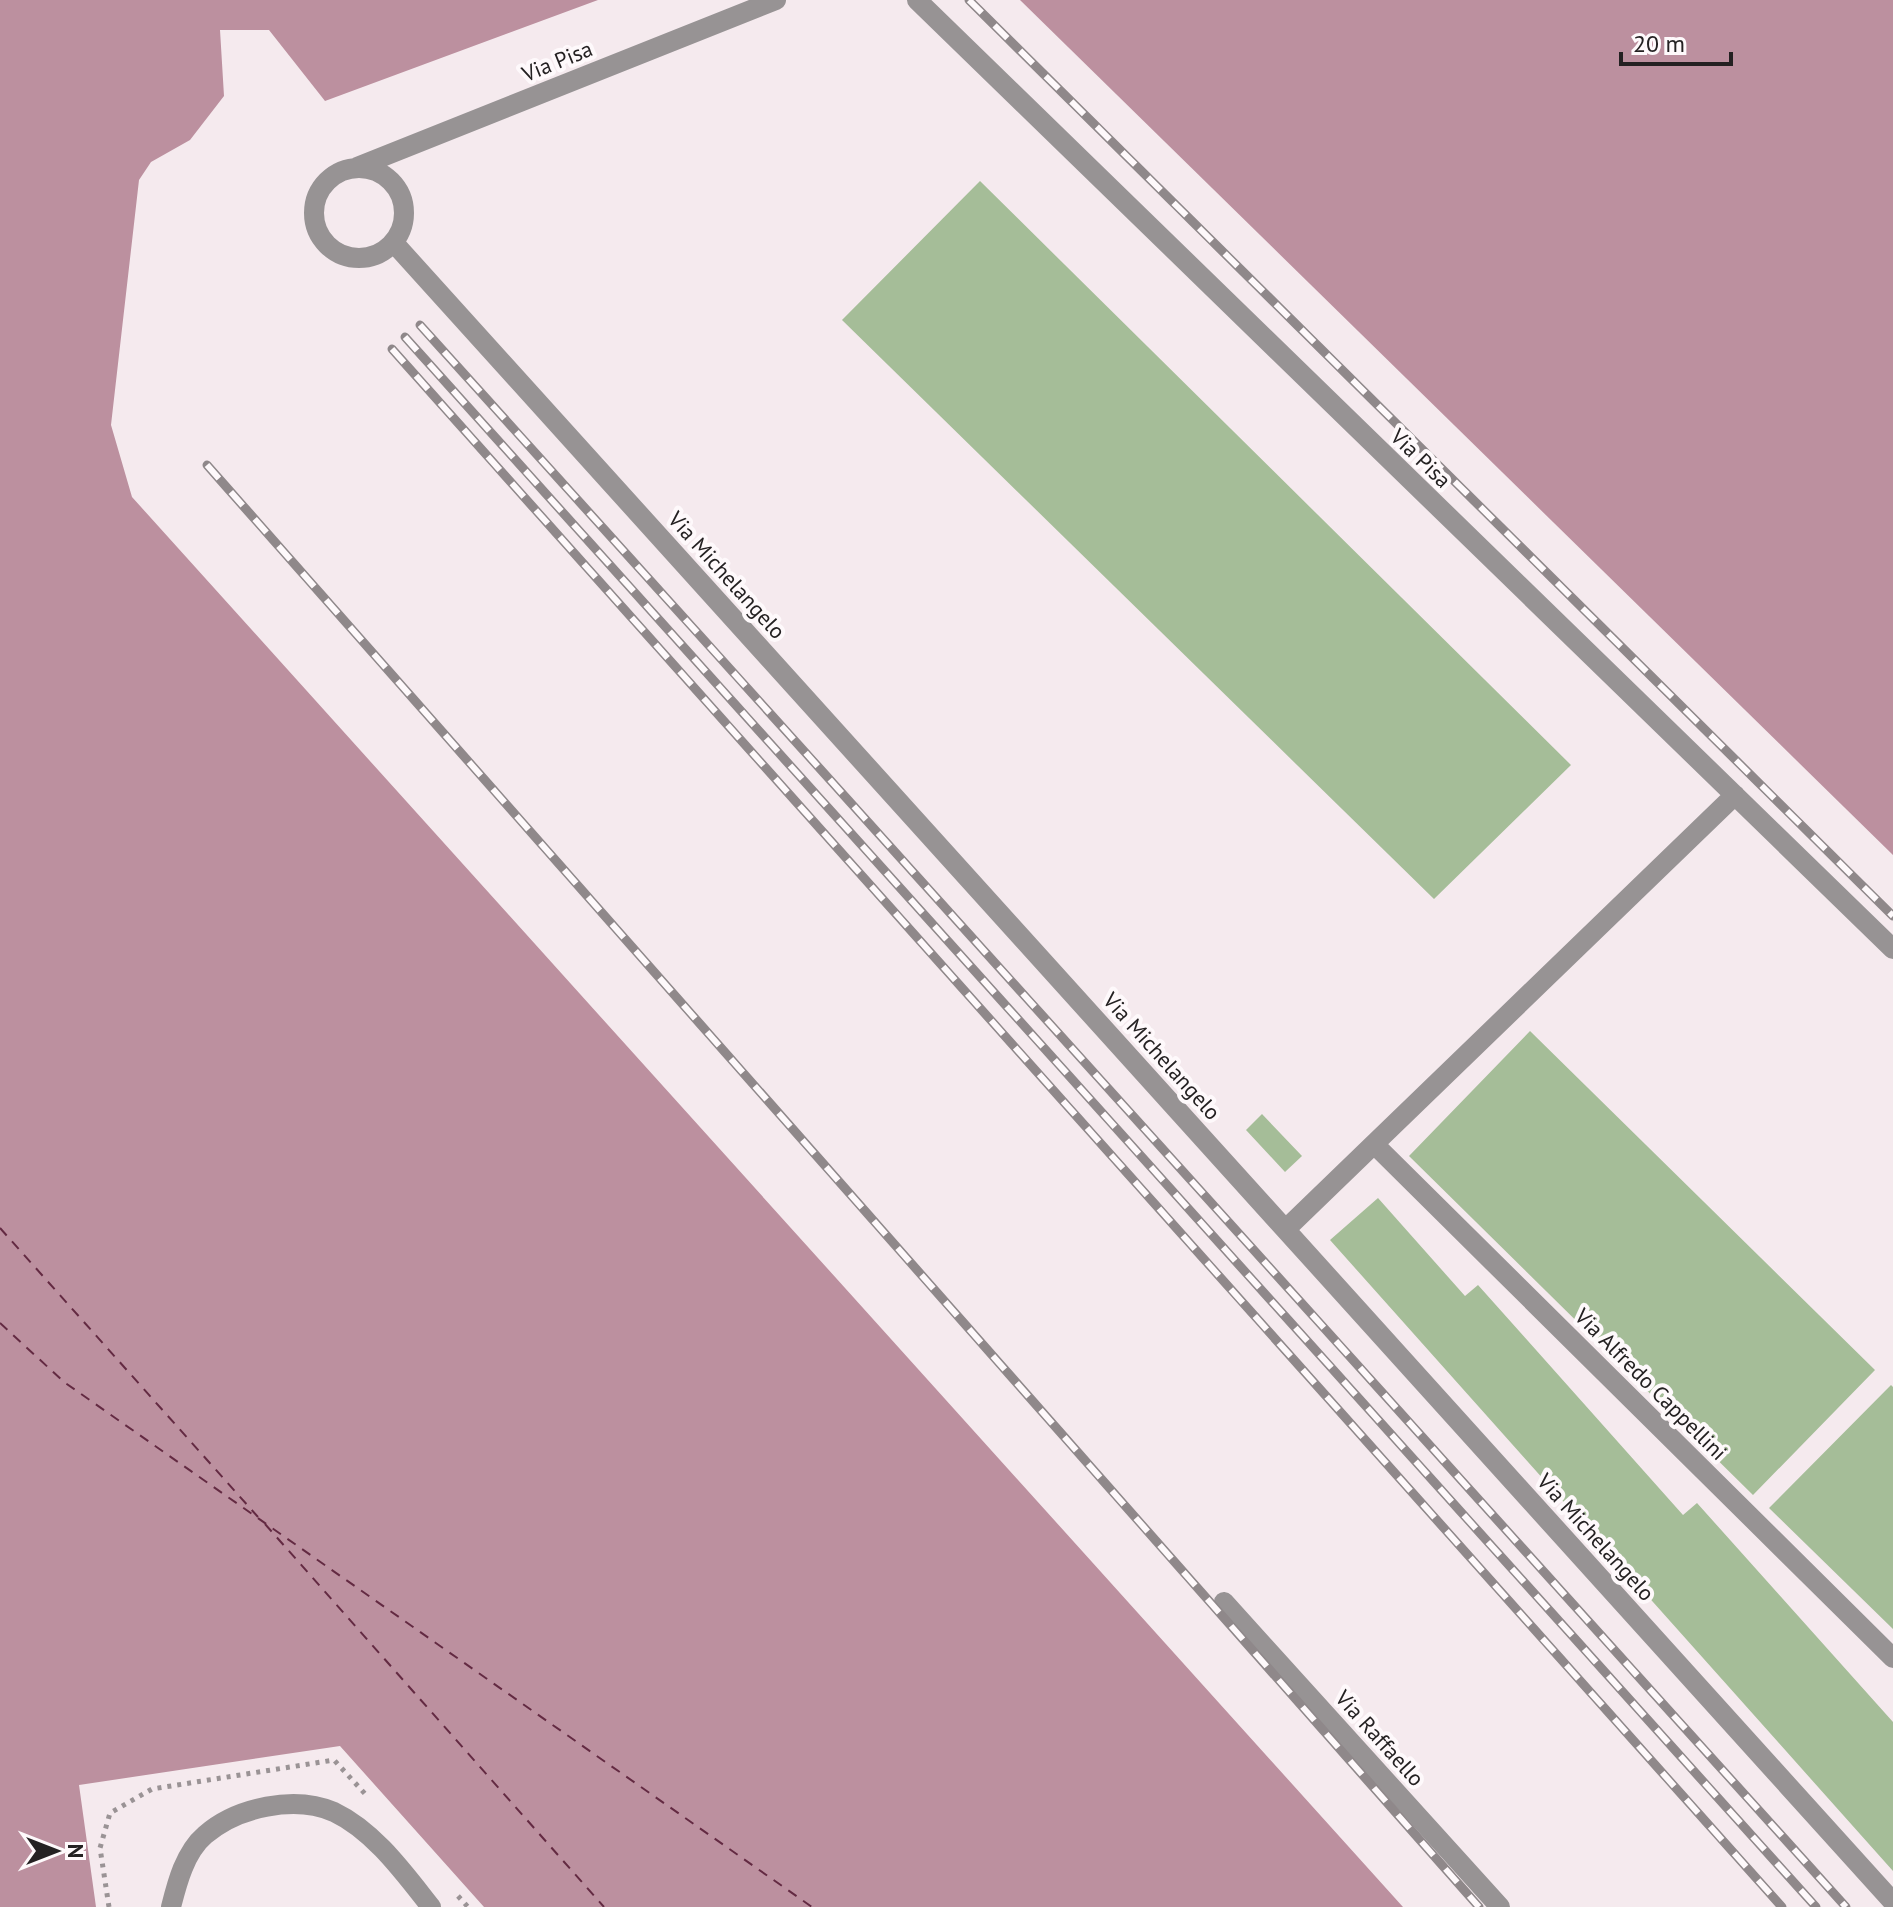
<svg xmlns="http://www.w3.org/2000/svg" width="1893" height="1907" font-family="'PT Sans',sans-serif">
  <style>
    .water { fill: #bc909f }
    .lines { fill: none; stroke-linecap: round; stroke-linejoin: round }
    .ferry { stroke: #632a42; stroke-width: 2; stroke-dasharray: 10 8; stroke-linecap: butt }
    .building { fill: #a5bd98 }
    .path { stroke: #9a9395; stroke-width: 5; stroke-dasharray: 4 6; stroke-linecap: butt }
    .minor { stroke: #979394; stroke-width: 20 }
    .rail-casing { stroke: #8f888a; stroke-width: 9 }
    .rail { stroke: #fef9fb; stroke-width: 6; stroke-dasharray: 18; stroke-linecap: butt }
    .labels { text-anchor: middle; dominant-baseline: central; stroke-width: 8; stroke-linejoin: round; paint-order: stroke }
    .street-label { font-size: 22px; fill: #242122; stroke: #fef9fb }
  </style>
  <rect width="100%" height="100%" fill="#f5eaee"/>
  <path class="water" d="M 0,0 L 598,0 L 325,101 L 269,30 L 220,30 L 224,96 L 190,140 L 151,162 L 139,180 L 111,425 L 132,497 L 1403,1907 L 484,1907 L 340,1746 L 79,1785 L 96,1907 L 0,1907 Z
    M 1020,0 L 1893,0 L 1893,855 Z"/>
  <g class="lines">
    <path class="ferry" d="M 0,1228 L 258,1517
      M 0,1323 L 64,1382 L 812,1907
      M 265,1524 L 604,1907"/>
  </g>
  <path class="building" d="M 980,181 L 1571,765 L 1434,899 L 842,320 Z
    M 1530,1031 L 1875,1370 L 1753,1495 L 1409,1156 Z
    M 1262,1114 L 1302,1156 L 1285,1172 L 1246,1130 Z
    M 1378,1198 L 1465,1296 L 1478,1285 L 1683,1515 L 1697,1503 L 1893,1722 L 1893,1871 L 1330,1240 Z
    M 1891,1385 L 1893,1387 L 1893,1629 L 1769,1508 Z"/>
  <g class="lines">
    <path class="path" d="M 458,1896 L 468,1907
      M 109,1907 L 100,1848 L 110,1813 L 152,1789 L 334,1760 L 368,1797"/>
    <path class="minor" d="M 917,0 L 1893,949
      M 357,167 L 776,0
      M314 213a45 45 0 1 1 90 0a45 45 0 1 1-90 0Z
      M 394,243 L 1893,1902
      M 1374,1144 L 1893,1658
      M 1286,1229 L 1735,795
      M 1224,1602 L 1500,1907
      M 171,1907 C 177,1883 185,1852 205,1835 C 237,1807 295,1795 334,1812 C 374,1831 404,1873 431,1907"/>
    <g class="rail-casing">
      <path id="rail" d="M 969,0 L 1893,916
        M 420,325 L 1846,1907
        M 405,337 L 1816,1907
        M 392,349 L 1782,1907
        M 207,465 L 1479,1907"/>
    </g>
    <use href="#rail" class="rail"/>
  </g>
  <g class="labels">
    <g class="street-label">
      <text transform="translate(557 61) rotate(-22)">Via Pisa</text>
      <text transform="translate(1421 458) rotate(44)">Via Pisa</text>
      <text transform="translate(727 575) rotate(48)">Via Michelangelo</text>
      <text transform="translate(1162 1056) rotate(48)">Via Michelangelo</text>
      <text transform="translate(1651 1384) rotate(45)">Via Alfredo Cappellini</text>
      <text transform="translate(1596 1537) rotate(48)">Via Michelangelo</text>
      <text transform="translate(1380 1738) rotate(48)">Via Raffaello</text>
    </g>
  </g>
  <g transform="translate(56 1851) rotate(90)" stroke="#fef9fb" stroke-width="6" paint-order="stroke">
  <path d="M0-6L14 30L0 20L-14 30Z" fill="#242122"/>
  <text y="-12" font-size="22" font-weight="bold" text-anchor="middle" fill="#242122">N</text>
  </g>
  <path d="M1621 52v12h110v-12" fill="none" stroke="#242122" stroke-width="4"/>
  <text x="1633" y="52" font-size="24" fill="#242122" stroke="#fef9fb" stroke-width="6" paint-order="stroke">20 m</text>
</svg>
